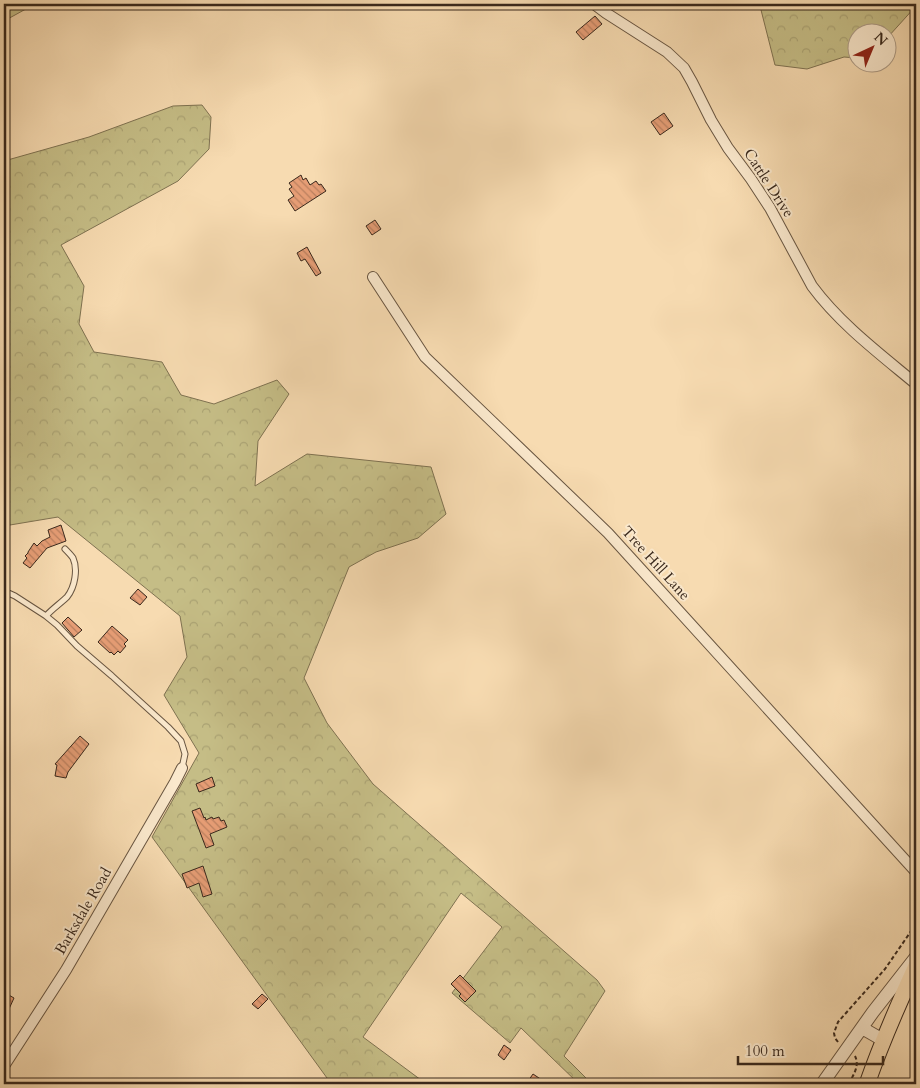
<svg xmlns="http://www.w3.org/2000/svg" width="920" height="1088" font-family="Cardo,serif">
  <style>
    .forest { fill: url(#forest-crowns); stroke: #7f7251 }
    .building { fill: url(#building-back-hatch); stroke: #39281c }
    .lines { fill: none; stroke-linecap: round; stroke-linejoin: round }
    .service-casing { stroke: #685541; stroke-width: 7 }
    .minor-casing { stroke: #685541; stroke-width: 12 }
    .tertiary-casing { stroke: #685541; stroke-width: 14 }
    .primary-casing { stroke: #39281c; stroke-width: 17 }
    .path { stroke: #39281c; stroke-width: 2; stroke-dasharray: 4 2.5; stroke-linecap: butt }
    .service { stroke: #fae8cc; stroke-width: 5 }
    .minor { stroke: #fae8cc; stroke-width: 10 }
    .tertiary { stroke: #fae8cc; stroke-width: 12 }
    .primary { stroke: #f7dbb1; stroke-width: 15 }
    .labels { text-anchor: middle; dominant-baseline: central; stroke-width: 4; stroke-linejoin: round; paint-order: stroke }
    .street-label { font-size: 15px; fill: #39281c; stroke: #fae8cc }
  </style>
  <defs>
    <pattern id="forest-crowns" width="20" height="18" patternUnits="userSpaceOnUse" patternTransform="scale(1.25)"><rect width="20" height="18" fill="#c5bd86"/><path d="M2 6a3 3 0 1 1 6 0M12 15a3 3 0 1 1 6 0" fill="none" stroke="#aaa273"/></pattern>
    <pattern id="building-back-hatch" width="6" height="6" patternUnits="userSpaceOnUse" patternTransform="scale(1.25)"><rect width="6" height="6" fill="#e69d75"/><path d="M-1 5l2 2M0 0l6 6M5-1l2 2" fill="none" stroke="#bb805f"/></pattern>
  </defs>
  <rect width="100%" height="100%" fill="#f7dbb1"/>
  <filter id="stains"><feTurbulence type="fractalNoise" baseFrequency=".004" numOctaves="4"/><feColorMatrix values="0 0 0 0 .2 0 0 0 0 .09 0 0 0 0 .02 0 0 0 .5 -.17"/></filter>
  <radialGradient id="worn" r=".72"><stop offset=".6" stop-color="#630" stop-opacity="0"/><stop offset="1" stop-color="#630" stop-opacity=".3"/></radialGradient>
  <path class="forest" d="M 4,4 L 35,4 L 4,21 Z
    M 762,4 L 916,4 L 916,6 L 888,37 L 888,32 L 858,32 L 857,58 L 844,57 L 807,69 L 775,65 L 760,6 Z
    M 202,105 L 211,117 L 209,149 L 178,181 L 61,245 L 84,286 L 79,324 L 94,352 L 162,362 L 181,395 L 214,404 L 277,380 L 289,394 L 258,441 L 255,486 L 307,454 L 431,467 L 446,514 L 418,538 L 376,552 L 349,567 L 304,678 L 327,723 L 373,784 L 597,980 L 605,991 L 564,1056 L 592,1084 L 579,1084 L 521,1028 L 510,1043 L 452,993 L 502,927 L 461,893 L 363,1037 L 421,1080 L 418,1084 L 323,1084 L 327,1078 L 152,837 L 199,753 L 164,695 L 187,657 L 180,616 L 58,517 L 4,526 L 4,161 L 89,137 L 173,106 Z"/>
  <path class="building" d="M 595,16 L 602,24 L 583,40 L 576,32 Z
    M 664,113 L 673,126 L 660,135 L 651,122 Z
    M 301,175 L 303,180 L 306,178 L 310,185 L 316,181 L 319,185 L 321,184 L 326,191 L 295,211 L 288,200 L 294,196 L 289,189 L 292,187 L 289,183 Z
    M 375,220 L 381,229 L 372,235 L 366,226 Z
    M 307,247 L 321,273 L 316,276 L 305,259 L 301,261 L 297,253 Z
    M 61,525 L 66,541 L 47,548 L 30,568 L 23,563 L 27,558 L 25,556 L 28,553 L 28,552 L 34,543 L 37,546 L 42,541 L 50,537 L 48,530 Z
    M 138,589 L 147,597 L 140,605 L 130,598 Z
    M 68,617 L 82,630 L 74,637 L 62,623 Z
    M 112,626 L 128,640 L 124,644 L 126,646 L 120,653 L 118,651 L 114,655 L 111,652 L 110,653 L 98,642 Z
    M 80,736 L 89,744 L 68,772 L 66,778 L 55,776 L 57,765 L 55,764 Z
    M 212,777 L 215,786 L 199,792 L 196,784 Z
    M 200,808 L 204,818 L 205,817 L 206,820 L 212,817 L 213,819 L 219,817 L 221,821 L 224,820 L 227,827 L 210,834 L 214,845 L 206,848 L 192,811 Z
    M 203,866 L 212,894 L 203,897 L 199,883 L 187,888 L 182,874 Z
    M 460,975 L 476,991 L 465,1002 L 459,996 L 461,994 L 451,984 Z
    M 7,994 L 14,998 L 4,1020 L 4,1001 Z
    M 262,994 L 268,999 L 258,1009 L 252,1004 Z
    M 504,1045 L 511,1050 L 504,1060 L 498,1055 Z
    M 533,1074 L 548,1084 L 526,1084 Z"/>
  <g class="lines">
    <g class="service-casing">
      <path id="service" d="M 4,591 L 15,596 L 46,616 L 57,625 L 77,646 L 112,676 L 168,727 L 181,741 L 185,754 L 182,768
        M 46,616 C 52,609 61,603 67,597 C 75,587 78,569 73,558 C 71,555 67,551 65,549"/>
    </g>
    <g class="minor-casing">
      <path id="minor" d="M 594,4 L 606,13 L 667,52 L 684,68 L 692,82 L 711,120 L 728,148 L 751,179 L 770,208 L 812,286 C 840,324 880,354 916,384
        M 373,277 L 425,357 L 608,533 L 916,872
        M 4,1066 L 66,970 L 175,782 L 182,768"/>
    </g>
    <g class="tertiary-casing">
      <path id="tertiary" d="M 862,1028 L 883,1040
        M 822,1084 L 873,1012 L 916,957"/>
    </g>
    <g class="primary-casing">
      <path id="primary" d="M 867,1084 C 881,1044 898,1005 916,966"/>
    </g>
    <path class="path" d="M 838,1042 L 835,1038 L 834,1033 L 838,1022 L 885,969 L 916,924
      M 849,1084 C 853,1075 860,1066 855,1056"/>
    <use href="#service" class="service"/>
    <use href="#minor" class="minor"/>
    <use href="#tertiary" class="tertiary"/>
    <use href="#primary" class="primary"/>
  </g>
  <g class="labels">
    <g class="street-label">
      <text transform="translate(769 183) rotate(57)">Cattle Drive</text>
      <text transform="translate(656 563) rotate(48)">Tree Hill Lane</text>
      <text transform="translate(83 911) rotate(-60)">Barksdale Road</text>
    </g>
  </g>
  <rect width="920" height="1088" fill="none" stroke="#f7dbb1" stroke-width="20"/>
  <rect x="5" y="5" width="910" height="1078" fill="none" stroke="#39281c" stroke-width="2.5"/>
  <rect x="10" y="10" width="900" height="1068" fill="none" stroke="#39281c"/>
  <g transform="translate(872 48) rotate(44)"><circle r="24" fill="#fae8cc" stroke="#ad9b86"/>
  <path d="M0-4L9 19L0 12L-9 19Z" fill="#8f2418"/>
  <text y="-8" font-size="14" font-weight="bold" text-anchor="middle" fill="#39281c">N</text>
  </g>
  <path d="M738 1056v8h145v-8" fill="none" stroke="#39281c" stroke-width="2.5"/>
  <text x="745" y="1056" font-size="15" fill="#39281c" stroke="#fae8cc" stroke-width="4" paint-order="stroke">100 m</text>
  <rect width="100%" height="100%" filter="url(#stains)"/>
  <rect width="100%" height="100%" fill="url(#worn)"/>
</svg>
